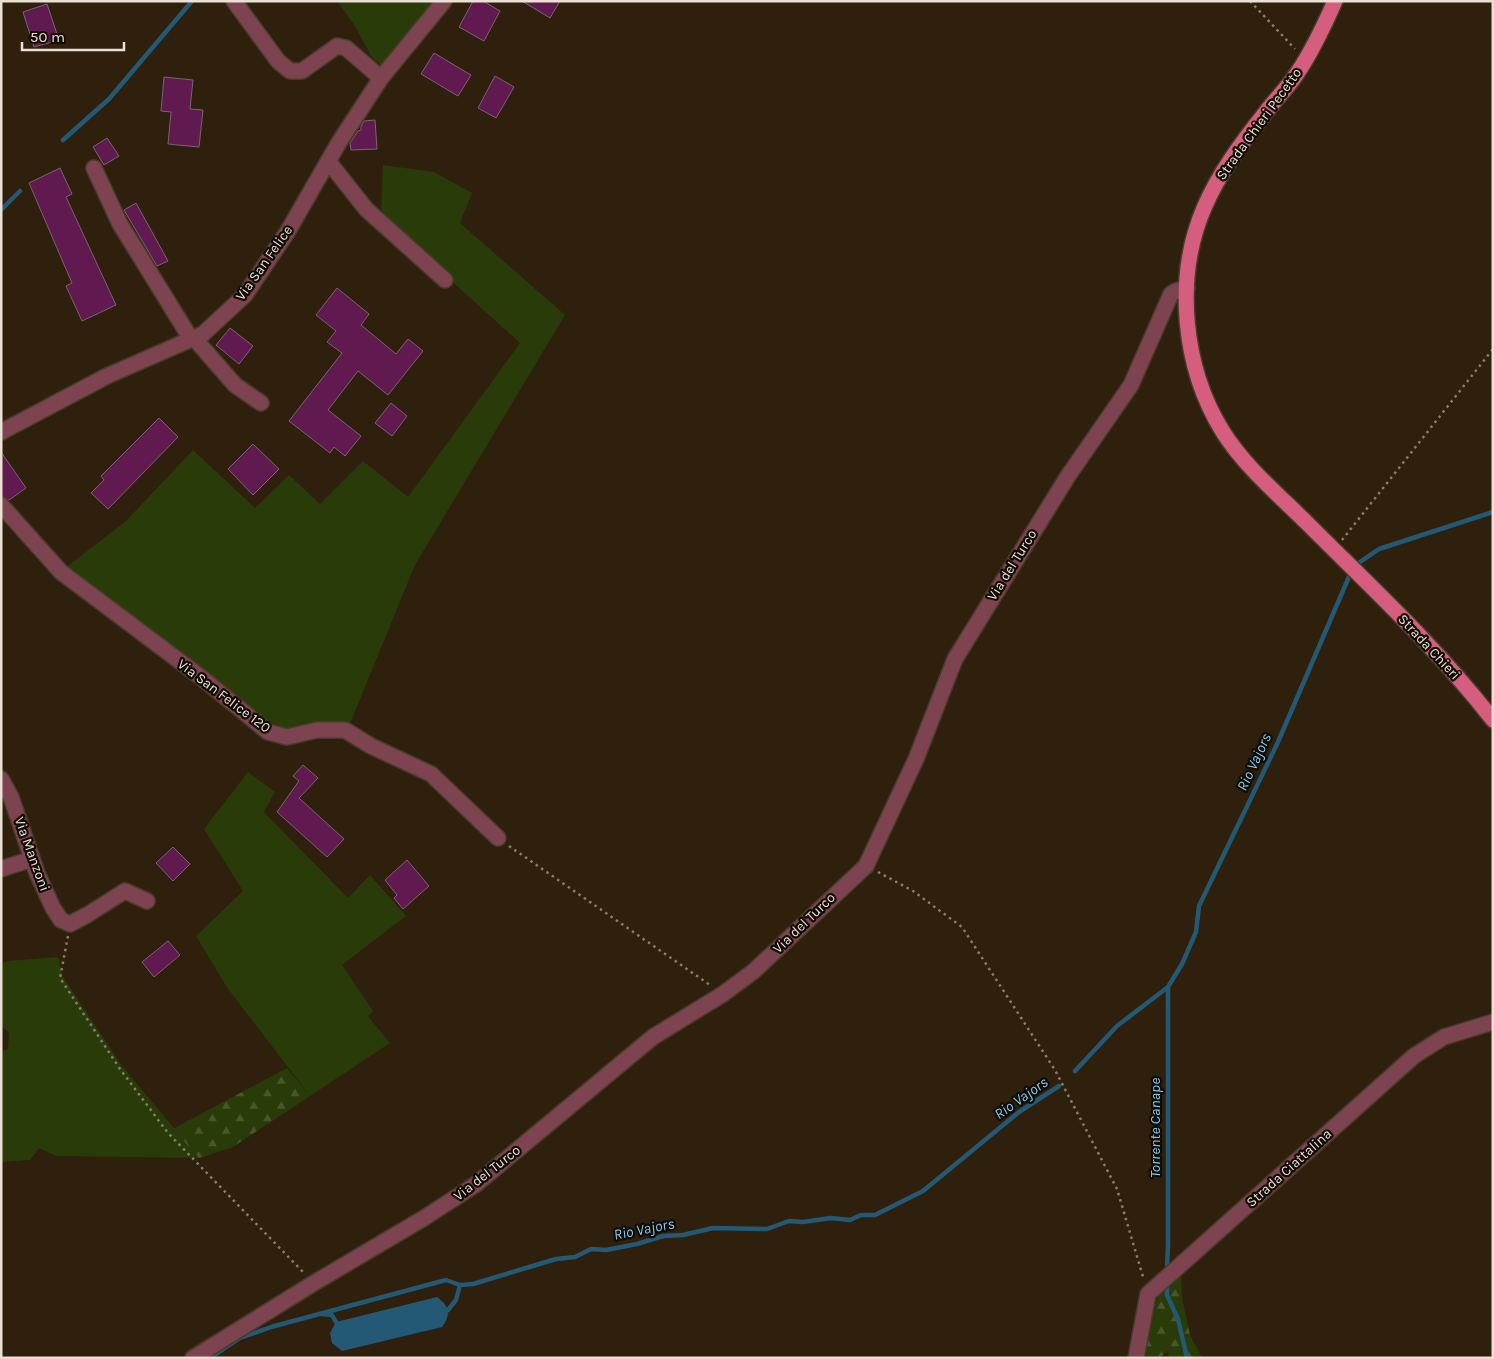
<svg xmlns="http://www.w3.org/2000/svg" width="1494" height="1359" font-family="Karla,sans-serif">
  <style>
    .grass { fill: #293b09 }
    .forest { fill: url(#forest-firs) }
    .water { fill: #245975 }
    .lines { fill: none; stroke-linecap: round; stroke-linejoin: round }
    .stream { stroke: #245975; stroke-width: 4.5 }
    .building { fill: #601a4f; stroke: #7b6373 }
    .minor-casing { stroke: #483b28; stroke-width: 18 }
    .major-casing { stroke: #483b28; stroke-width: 18 }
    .path { stroke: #887c6c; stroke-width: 2.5; stroke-dasharray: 2.5 4; stroke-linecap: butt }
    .minor { stroke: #7d4351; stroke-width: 15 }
    .major { stroke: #d55e7e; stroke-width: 15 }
    .labels { text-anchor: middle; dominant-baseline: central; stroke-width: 4.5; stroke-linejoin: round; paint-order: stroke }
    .street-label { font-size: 14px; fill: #eae0d4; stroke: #110b04 }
    .water-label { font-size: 15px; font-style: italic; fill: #83c9f0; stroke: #110b04 }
  </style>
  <defs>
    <pattern id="forest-firs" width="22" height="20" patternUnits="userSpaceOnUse" patternTransform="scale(1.25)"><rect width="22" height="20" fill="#293b09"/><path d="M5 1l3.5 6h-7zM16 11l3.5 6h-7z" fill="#48572c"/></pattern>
  </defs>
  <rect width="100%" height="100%" fill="#2e200c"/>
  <path class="grass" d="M 337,1 L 438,1 L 384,68 L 371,56 L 355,26 Z
    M 383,165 L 434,172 L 472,193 L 460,223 L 565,315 L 415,565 L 349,726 L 285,732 L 268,724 L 127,612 L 64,569 L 126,521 L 193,450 L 255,508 L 289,475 L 320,504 L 363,461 L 408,497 L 520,343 L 381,217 Z
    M 248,772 L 275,792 L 264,812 L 348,898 L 370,875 L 406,916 L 342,965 L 373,1011 L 368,1016 L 390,1043 L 310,1096 L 226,986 L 196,936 L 243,891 L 204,829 Z
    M 58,957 L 63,977 L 122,1066 L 199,1158 L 56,1156 L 39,1148 L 30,1160 L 1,1162 L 1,1052 L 8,1049 L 9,1033 L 1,1025 L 1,964 L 8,961 Z"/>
  <path class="forest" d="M 287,1068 L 310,1096 L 233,1147 L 199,1158 L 173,1129 Z
    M 1181,1274 L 1182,1298 L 1190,1335 L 1202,1358 L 1169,1358 L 1168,1351 L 1159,1358 L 1145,1358 L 1151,1314 L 1159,1295 Z"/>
  <path class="water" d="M 437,1297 C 450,1307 451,1314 442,1327 L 342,1351 L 332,1343 L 330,1333 L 336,1322 Z"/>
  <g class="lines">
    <path class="stream" d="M 63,140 L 109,99 L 192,1
      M 1,210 L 20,191
      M 1075,1071 L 1117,1026 L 1168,987 L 1182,964 L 1196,932 L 1199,906 L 1278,742 L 1351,572 L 1360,562 L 1379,549 L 1493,512
      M 1167,1270 L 1168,1244 L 1168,987
      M 1167,1285 L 1167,1295 L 1178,1319 L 1187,1358
      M 448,1310 L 456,1300 L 460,1285
      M 322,1314 L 332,1315 L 336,1322
      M 210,1358 L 240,1338 L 271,1327 L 446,1280 L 460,1285 L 473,1284 L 556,1259 L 575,1257 L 591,1249 L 606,1250 L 637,1244 L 663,1236 L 683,1235 L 713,1228 L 767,1229 L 789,1221 L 803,1222 L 831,1218 L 850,1220 L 861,1215 L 875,1215 L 923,1191 L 1019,1112 L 1059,1086"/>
  </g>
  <path class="building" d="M 473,1 L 483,1 L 500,11 L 484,41 L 459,27 Z
    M 522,1 L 560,1 L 550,18 Z
    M 47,4 L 59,40 L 34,47 L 23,12 Z
    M 434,53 L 471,75 L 458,96 L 421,74 Z
    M 495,76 L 514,87 L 496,118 L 478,108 Z
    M 164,77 L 193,80 L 190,109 L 203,110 L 199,147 L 168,144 L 171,112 L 161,111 Z
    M 375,120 L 377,149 L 351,150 L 350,143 L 358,131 L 361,130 L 361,126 L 364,121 Z
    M 107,138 L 119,156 L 104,165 L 93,147 Z
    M 60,168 L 72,194 L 66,197 L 116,305 L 82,321 L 66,286 L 72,283 L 29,183 Z
    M 136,203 L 168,261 L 157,266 L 124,210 Z
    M 337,288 L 369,314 L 361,325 L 396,354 L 408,339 L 423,351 L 388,395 L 358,371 L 328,410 L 361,436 L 345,456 L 334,447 L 330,453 L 289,421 L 342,353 L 327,342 L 336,331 L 316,315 Z
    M 230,328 L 253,346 L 239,364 L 216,345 Z
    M 391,403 L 407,416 L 392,436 L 375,423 Z
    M 159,418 L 178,437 L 108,509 L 91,493 L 104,480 L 101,476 Z
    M 253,444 L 279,469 L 253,495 L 228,469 Z
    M 1,452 L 26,488 L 9,500 L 1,496 Z
    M 303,765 L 318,778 L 299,798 L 344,839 L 327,857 L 277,812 L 299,781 L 293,776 Z
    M 173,847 L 190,864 L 173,881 L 156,863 Z
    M 407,860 L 429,886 L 403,909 L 394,898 L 397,895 L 385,880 Z
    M 168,941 L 180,955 L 154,977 L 142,962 Z"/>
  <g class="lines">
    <g class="minor-casing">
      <path id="minor" d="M 234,1 L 278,61 L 290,71 L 302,71 L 337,46 L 346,48 L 381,78
        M 328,161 L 366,209 L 445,280
        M 94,168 L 120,224 L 191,339
        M 194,338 L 235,385 L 261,403
        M 1,432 L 107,376 L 203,334 L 245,295 L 288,231 L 338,144 L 381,78 L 444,1
        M 1,505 L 61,572 L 202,678 L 268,732 L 287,737 L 317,730 L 345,730 L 371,746 L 431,774 L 498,838
        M 1,779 L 11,797 L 37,873 L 53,908 L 61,920 L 70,924 L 87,915 L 125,891 L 147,901
        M 1,869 L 32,859
        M 193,1358 L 314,1283 L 424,1218 L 475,1185 L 653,1037 L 723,994 L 754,971 L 866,866 L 916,759 L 955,659 L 1068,476 L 1131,385 L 1171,294 L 1176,291 L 1187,288
        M 1136,1358 L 1148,1294 L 1414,1056 L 1444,1037 L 1493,1022"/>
    </g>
    <g class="major-casing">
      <path id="major" d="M 1335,1 C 1324,26 1312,52 1296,75 C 1287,88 1275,100 1266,112 C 1242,142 1219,173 1204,208 C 1174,278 1183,368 1223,432 C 1245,467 1280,496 1309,525 C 1372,588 1438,649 1493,720"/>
    </g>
    <path class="path" d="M 1250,1 L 1295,49
      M 1342,540 L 1493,349
      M 509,846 L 710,985
      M 878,872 L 913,891 L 962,927 L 1055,1070 L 1117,1189 L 1144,1280
      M 68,936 L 60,978 L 120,1069 L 168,1133 L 304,1273"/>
    <use href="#minor" class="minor"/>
    <use href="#major" class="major"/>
  </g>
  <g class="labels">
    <g class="street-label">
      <text transform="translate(1259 124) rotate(-54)">Strada Chieri Pecetto</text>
      <text transform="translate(264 263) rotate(-55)">Via San Felice</text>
      <text transform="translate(1012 565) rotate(-58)">Via del Turco</text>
      <text transform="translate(1429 647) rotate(47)">Strada Chieri</text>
      <text transform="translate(224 696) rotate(37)">Via San Felice 120</text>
      <text transform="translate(32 854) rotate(70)">Via Manzoni</text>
      <text transform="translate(804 923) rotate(-44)">Via del Turco</text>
      <text transform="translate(1289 1168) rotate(-42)">Strada Ciattalina</text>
      <text transform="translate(487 1173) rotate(-38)">Via del Turco</text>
    </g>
    <g class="water-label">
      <text transform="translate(1254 762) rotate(-65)">Rio Vajors</text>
      <text transform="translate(1021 1098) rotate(-35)">Rio Vajors</text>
      <text transform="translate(1155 1128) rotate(-90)">Torrente Canape</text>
      <text transform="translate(644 1229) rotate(-11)">Rio Vajors</text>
    </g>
  </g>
  <rect width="1494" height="1359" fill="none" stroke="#eae0d4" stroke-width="5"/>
  <path d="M22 42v8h102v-8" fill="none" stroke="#eae0d4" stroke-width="2.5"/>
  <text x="30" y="42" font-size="15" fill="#eae0d4" stroke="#110b04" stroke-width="4" paint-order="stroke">50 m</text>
</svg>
